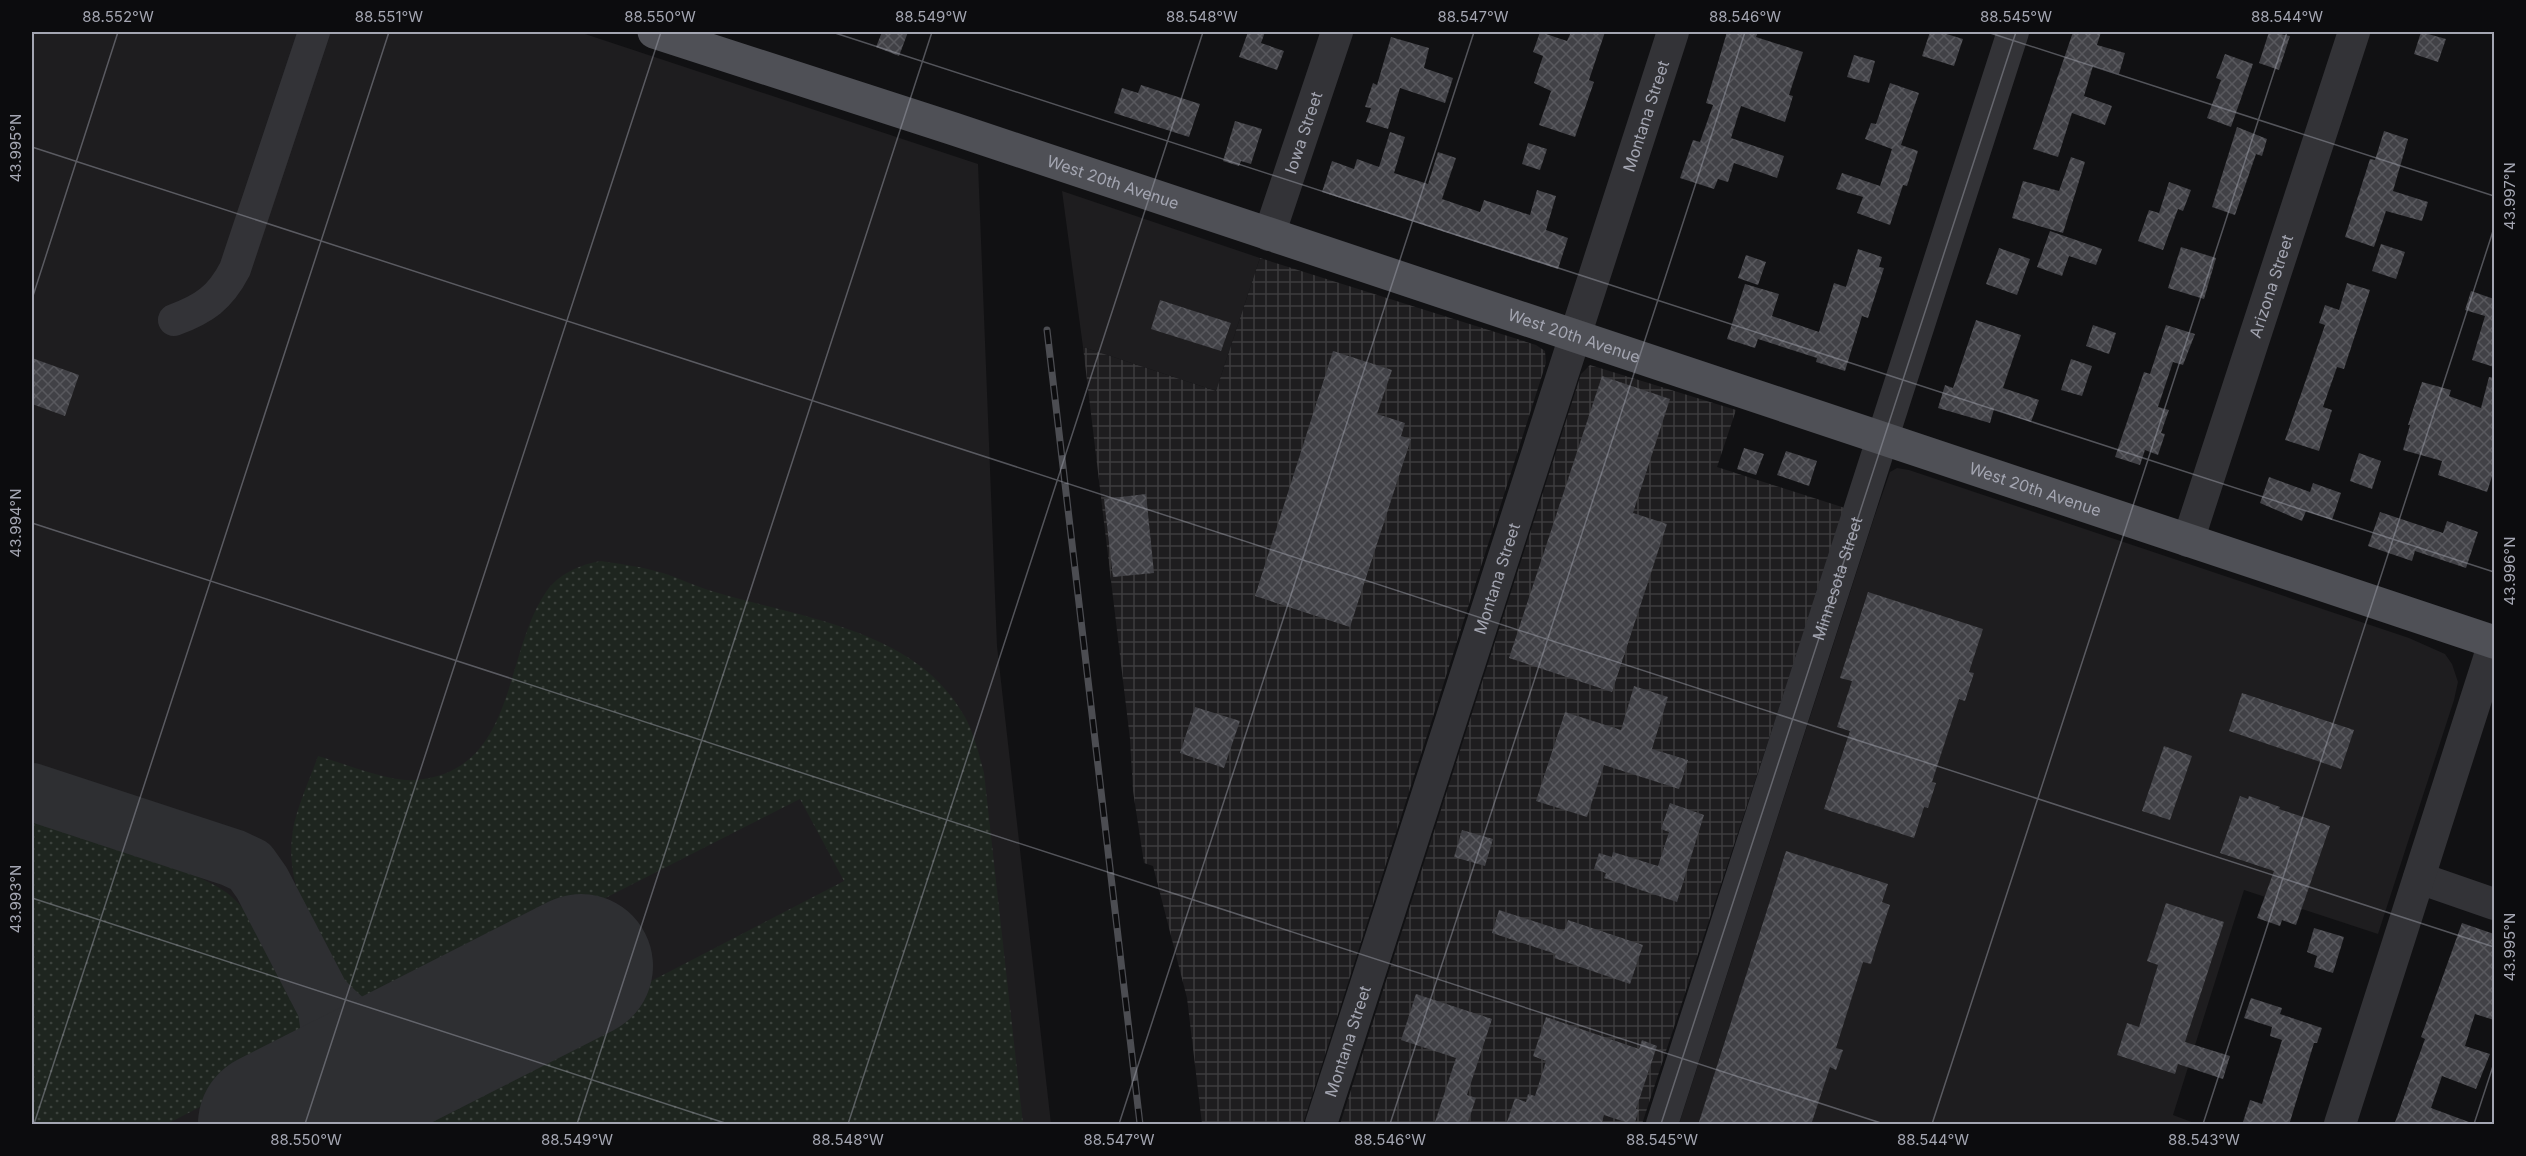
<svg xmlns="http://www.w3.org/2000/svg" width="2526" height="1156" font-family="Inter,sans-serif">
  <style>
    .built { fill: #1e1d1f }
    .industrial { fill: url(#industrial-grid) }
    .grass { fill: url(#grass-dots) }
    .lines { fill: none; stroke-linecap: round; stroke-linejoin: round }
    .taxiway { stroke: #2e2f32; stroke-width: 58 }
    .runway { stroke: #2e2f32; stroke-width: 144 }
    .building { fill: url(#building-cross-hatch) }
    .minor { stroke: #333337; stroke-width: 32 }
    .major { stroke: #4f5056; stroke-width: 33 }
    .rail-casing { stroke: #4c4d52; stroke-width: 7 }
    .rail { stroke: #0c0c0e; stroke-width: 4.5; stroke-dasharray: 14; stroke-linecap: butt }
    .ticks { fill: none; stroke: #a4a6b2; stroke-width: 1.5; stroke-opacity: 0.45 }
    .labels { text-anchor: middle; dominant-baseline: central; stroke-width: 6; stroke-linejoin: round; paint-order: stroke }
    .street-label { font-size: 16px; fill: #a4a6b2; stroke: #0c0c0e }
    .neatline { fill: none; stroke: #a4a6b2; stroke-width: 2 }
    .ticks-label { font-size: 15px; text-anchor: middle; fill: #a4a6b2 }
  </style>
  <defs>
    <pattern id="industrial-grid" width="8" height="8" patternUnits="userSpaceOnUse" patternTransform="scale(1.5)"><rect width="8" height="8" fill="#1e1d1f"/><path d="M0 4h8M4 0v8" fill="none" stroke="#3c3b3d"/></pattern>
    <pattern id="grass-dots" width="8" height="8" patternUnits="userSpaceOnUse" patternTransform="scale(1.5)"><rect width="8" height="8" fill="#1e251f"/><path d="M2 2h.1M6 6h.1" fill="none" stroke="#3c423d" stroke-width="1.8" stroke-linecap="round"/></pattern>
    <pattern id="building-cross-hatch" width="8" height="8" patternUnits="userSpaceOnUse" patternTransform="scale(1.5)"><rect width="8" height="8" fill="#414146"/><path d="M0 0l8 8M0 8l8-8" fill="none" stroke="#59595e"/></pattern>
  </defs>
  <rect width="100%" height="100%" fill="#111113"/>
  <path class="built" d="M 32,32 L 579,32 L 978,164 L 997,646 L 1051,1124 L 32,1124 Z
    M 1062,191 L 1260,258 L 1216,391 L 1083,347 Z
    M 1897,468 L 1909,470 L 2409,638 L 2445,654 L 2452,664 L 2458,682 L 2454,700 L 2378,934 L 2244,890 L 2173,1115 L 2197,1124 L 1679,1124 L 1874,518 L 1890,472 Z"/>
  <path class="industrial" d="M 1260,258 L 1536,345 L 1545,351 L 1546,363 L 1303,1124 L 1202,1124 L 1187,998 L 1153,866 L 1144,863 L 1133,791 L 1130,739 L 1083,347 L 1216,391 Z
    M 1590,365 L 1736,410 L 1717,467 L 1845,508 L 1642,1124 L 1340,1124 L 1581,374 Z"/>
  <path class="grass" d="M 601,561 C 621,564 643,567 663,573 C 681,579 697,587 715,592 C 801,618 917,629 965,717 C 974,734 979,754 984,773 L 1023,1124 L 423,1124 L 434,1098 L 445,1088 L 844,881 L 800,799 L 395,1005 C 376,1005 362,999 348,987 C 318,934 283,892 293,830 C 296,810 311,776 318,756 C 346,764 388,782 416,780 C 517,771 503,655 546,592 C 558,574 581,564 601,561 Z
    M 32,818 L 189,871 C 201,880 219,885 232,897 C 264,926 280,971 300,1009 L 303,1018 L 302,1029 L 298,1041 L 287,1062 L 167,1124 L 32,1124 Z"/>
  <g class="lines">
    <path class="taxiway" d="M 32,792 L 233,858 L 250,866 L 262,883 L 387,1124
      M 325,1001 C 365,1044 392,1048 448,1034
      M 282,1118 C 323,1080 338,1059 325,1001"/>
    <path class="runway" d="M 270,1124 L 581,966"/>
  </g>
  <path class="building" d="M 882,32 L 908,32 L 899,56 L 876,47 Z
    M 1248,32 L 1265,32 L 1261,43 L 1284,51 L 1277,70 L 1239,57 Z
    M 1540,32 L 1567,41 L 1571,32 L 1605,32 L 1589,80 L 1594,82 L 1575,137 L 1539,125 L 1551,91 L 1534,83 L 1543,56 L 1533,52 Z
    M 1727,32 L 1758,32 L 1756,37 L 1803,52 L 1789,95 L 1793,96 L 1785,122 L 1741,106 L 1731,138 L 1784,156 L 1777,178 L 1734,163 L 1728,182 L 1718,179 L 1714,189 L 1680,178 L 1693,140 L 1700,142 L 1713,105 L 1706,103 Z
    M 1930,32 L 1940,32 L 1963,39 L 1954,66 L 1922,56 Z
    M 2073,32 L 2101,32 L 2097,45 L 2125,53 L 2119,74 L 2093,66 L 2084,96 L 2112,106 L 2105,125 L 2072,113 L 2058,157 L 2033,149 Z
    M 2269,32 L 2290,36 L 2279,70 L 2259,63 Z
    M 2421,32 L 2446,39 L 2438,62 L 2414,54 Z
    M 1391,37 L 1429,48 L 1424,68 L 1453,78 L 1445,103 L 1400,88 L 1388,129 L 1366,122 L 1371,108 L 1365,107 L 1373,83 L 1377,85 Z
    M 2225,54 L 2253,64 L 2231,127 L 2207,118 L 2221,80 L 2216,78 Z
    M 1854,55 L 1875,61 L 1869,83 L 1847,77 Z
    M 1890,83 L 1919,93 L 1901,145 L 1918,151 L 1907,186 L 1903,185 L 1890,225 L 1857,213 L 1863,197 L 1836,189 L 1842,173 L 1880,186 L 1892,149 L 1865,139 L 1871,123 L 1876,124 Z
    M 1141,85 L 1200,104 L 1189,137 L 1114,113 L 1122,88 L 1138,93 Z
    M 1235,121 L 1262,129 L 1251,164 L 1241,161 L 1239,166 L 1223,161 Z
    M 2237,127 L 2267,139 L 2262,156 L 2256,154 L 2235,215 L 2212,207 Z
    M 2384,131 L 2408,139 L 2393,191 L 2428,202 L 2422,221 L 2386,211 L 2374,247 L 2345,237 L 2370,159 L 2375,160 Z
    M 1390,132 L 1405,137 L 1394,173 L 1428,184 L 1438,152 L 1456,158 L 1442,199 L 1480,212 L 1484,200 L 1530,215 L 1537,190 L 1556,196 L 1546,230 L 1568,238 L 1558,269 L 1322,192 L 1332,161 L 1354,169 L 1357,159 L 1379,167 Z
    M 1528,143 L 1547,149 L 1540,170 L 1522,164 Z
    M 2071,157 L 2085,162 L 2063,233 L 2012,218 L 2023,181 L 2059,191 Z
    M 2169,182 L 2191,190 L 2183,211 L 2178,209 L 2163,250 L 2138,241 L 2149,210 L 2159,213 Z
    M 2050,231 L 2102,249 L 2096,265 L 2069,256 L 2062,276 L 2037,267 Z
    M 2381,244 L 2405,252 L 2396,279 L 2372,271 Z
    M 2181,247 L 2216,258 L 2204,299 L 2168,288 Z
    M 1999,248 L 2030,259 L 2017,295 L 1986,284 Z
    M 1858,249 L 1882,257 L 1879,267 L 1884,268 L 1868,318 L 1862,316 L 1845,371 L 1816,362 L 1817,358 L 1758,339 L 1755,348 L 1727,339 L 1745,284 L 1779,294 L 1772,316 L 1819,332 L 1834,283 L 1846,287 Z
    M 1746,255 L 1766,262 L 1758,285 L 1738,278 Z
    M 2347,283 L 2370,290 L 2344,369 L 2337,367 L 2323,407 L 2332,410 L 2319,451 L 2285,440 L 2325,325 L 2319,323 L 2325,305 L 2339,310 Z
    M 2471,291 L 2494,299 L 2494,367 L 2472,360 L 2485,316 L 2465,310 Z
    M 1160,300 L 1231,323 L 1221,351 L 1151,329 Z
    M 1976,320 L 2021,335 L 2003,388 L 2039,400 L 2031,422 L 1994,409 L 1990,423 L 1938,408 L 1945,385 L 1953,388 Z
    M 2093,325 L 2116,333 L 2109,354 L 2086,346 Z
    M 2166,325 L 2195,334 L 2183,365 L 2173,362 L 2158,407 L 2169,410 L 2161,433 L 2165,434 L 2158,455 L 2145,450 L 2140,465 L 2115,457 L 2144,372 L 2150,374 Z
    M 1333,351 L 1392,370 L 1377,414 L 1405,423 L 1401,436 L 1411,439 L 1350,627 L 1255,596 Z
    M 32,358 L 79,375 L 65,416 L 32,404 Z
    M 2071,359 L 2092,366 L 2082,396 L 2061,390 Z
    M 1602,376 L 1670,399 L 1633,513 L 1667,524 L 1612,692 L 1509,658 Z
    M 2489,377 L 2494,378 L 2494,470 L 2487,492 L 2438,475 L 2442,461 L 2403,450 L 2410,425 L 2408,425 L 2422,382 L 2451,390 L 2449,396 L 2481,408 Z
    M 1744,448 L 1764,454 L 1756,475 L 1737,469 Z
    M 1786,451 L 1817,461 L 1809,486 L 1777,475 Z
    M 2359,453 L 2381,461 L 2372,489 L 2350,481 Z
    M 2269,477 L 2310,492 L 2313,483 L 2341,493 L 2332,520 L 2306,511 L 2302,521 L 2260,503 Z
    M 1146,494 L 1154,573 L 1113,577 L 1104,499 Z
    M 2380,512 L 2443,533 L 2447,521 L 2478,532 L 2466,568 L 2415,551 L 2412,561 L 2368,546 Z
    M 1868,592 L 1983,629 L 1969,672 L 1974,673 L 1965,701 L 1959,699 L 1932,782 L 1936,783 L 1928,808 L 1924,807 L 1914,838 L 1824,809 L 1850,731 L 1837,727 L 1852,681 L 1840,678 Z
    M 1634,686 L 1668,697 L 1652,749 L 1688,760 L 1679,789 L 1604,765 L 1587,817 L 1536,801 L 1565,712 L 1621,730 Z
    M 2242,693 L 2354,730 L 2341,769 L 2229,731 Z
    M 1195,707 L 1240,721 L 1224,768 L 1180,753 Z
    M 2164,746 L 2192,756 L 2170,820 L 2142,811 Z
    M 2240,796 L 2248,799 L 2249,796 L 2280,807 L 2279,809 L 2330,826 L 2296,925 L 2282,920 L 2280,926 L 2257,918 L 2274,871 L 2220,853 Z
    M 1670,803 L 1704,815 L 1677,902 L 1604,878 L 1606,873 L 1594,869 L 1599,853 L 1612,857 L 1613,852 L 1658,866 L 1669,832 L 1661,829 Z
    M 1462,830 L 1493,839 L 1485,866 L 1454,857 Z
    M 1786,851 L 1888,884 L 1882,902 L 1890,905 L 1877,944 L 1871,964 L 1863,962 L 1836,1048 L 1843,1050 L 1836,1070 L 1830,1067 L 1811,1125 L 1698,1125 Z
    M 2166,903 L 2224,922 L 2185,1042 L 2230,1056 L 2223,1079 L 2178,1064 L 2175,1074 L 2117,1055 L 2127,1023 L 2139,1027 L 2158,965 L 2147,961 Z
    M 1499,910 L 1564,931 L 1568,920 L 1643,945 L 1630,984 L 1554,958 L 1556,954 L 1492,933 Z
    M 2462,923 L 2494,934 L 2494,1020 L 2475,1014 L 2465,1046 L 2490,1054 L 2476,1089 L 2442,1076 L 2431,1108 L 2469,1122 L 2469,1125 L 2394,1125 L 2425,1039 L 2421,1037 Z
    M 2314,928 L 2344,937 L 2333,973 L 2314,967 L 2317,956 L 2307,952 Z
    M 1416,994 L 1492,1019 L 1467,1095 L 1476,1098 L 1467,1125 L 1434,1125 L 1456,1058 L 1401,1040 Z
    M 2251,998 L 2282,1008 L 2280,1014 L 2322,1028 L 2317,1043 L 2314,1043 L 2289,1125 L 2242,1125 L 2250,1100 L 2262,1104 L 2282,1040 L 2270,1036 L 2272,1027 L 2244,1018 Z
    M 1546,1017 L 1639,1049 L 1642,1040 L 1657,1046 L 1636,1109 L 1639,1110 L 1634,1125 L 1604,1115 L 1601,1125 L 1506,1125 L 1515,1098 L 1526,1102 L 1528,1094 L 1535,1096 L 1546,1061 L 1533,1056 Z"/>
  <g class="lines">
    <g class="minor">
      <path id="s1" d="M 1269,235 L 1337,32"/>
      <path d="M 174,320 C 204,309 220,298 235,269 L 314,32"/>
      <path id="s2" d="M 2188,541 L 2354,32"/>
      <path d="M 2419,878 L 2494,904"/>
      <path id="s3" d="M 1321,1124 L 1673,32"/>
      <path id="s4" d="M 1662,1124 L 2013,32"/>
      <path d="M 2340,1124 L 2494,643"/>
    </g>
    <path class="major" id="s5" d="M 654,32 L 954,129 L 2494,642"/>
    <g class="rail-casing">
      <path id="rail" d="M 1047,330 L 1140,1124"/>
    </g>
    <use href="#rail" class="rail"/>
  </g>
  <path class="ticks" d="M 832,32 L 2494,572M 1987,32 L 2494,196M 32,147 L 2494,947M 32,299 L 118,32M 32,523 L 1884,1124M 32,898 L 728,1124M 34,1124 L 389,32M 305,1124 L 661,32M 577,1124 L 932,32M 848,1124 L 1203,32M 1119,1124 L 1474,32M 1390,1124 L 1745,32M 1661,1124 L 2016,32M 1932,1124 L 2287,32M 2203,1124 L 2494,228M 2474,1124 L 2494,1063"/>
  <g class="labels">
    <g class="street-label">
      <text stroke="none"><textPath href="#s3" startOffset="1059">Montana Street</textPath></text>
      <text stroke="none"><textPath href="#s1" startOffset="108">Iowa Street</textPath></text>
      <text stroke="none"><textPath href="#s5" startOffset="483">West 20th Avenue</textPath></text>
      <text stroke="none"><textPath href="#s2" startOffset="268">Arizona Street</textPath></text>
      <text stroke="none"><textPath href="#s5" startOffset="969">West 20th Avenue</textPath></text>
      <text stroke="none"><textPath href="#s5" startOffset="1455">West 20th Avenue</textPath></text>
      <text stroke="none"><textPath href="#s3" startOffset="573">Montana Street</textPath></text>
      <text stroke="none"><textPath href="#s4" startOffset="573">Minnesota Street</textPath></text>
      <text stroke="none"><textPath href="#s3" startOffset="87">Montana Street</textPath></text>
    </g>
  </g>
  <rect width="2526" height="1156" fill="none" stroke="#0c0c0e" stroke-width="66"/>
  <rect x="33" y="33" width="2460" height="1090" class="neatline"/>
  <g class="ticks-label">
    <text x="118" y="22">88.552°W</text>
    <text x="389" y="22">88.551°W</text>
    <text x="660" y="22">88.550°W</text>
    <text x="931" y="22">88.549°W</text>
    <text x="1202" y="22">88.548°W</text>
    <text x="1473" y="22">88.547°W</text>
    <text x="1745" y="22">88.546°W</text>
    <text x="2016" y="22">88.545°W</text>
    <text x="2287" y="22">88.544°W</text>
    <text transform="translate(16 148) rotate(-90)" y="5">43.995°N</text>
    <text transform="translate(2510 196) rotate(-90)" y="5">43.997°N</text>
    <text transform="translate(16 523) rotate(-90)" y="5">43.994°N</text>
    <text transform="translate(2510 571) rotate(-90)" y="5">43.996°N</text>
    <text transform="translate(16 899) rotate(-90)" y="5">43.993°N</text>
    <text transform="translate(2510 947) rotate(-90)" y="5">43.995°N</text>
    <text x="306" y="1145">88.550°W</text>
    <text x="577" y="1145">88.549°W</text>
    <text x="848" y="1145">88.548°W</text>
    <text x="1119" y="1145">88.547°W</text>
    <text x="1390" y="1145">88.546°W</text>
    <text x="1662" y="1145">88.545°W</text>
    <text x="1933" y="1145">88.544°W</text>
    <text x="2204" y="1145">88.543°W</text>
  </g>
</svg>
